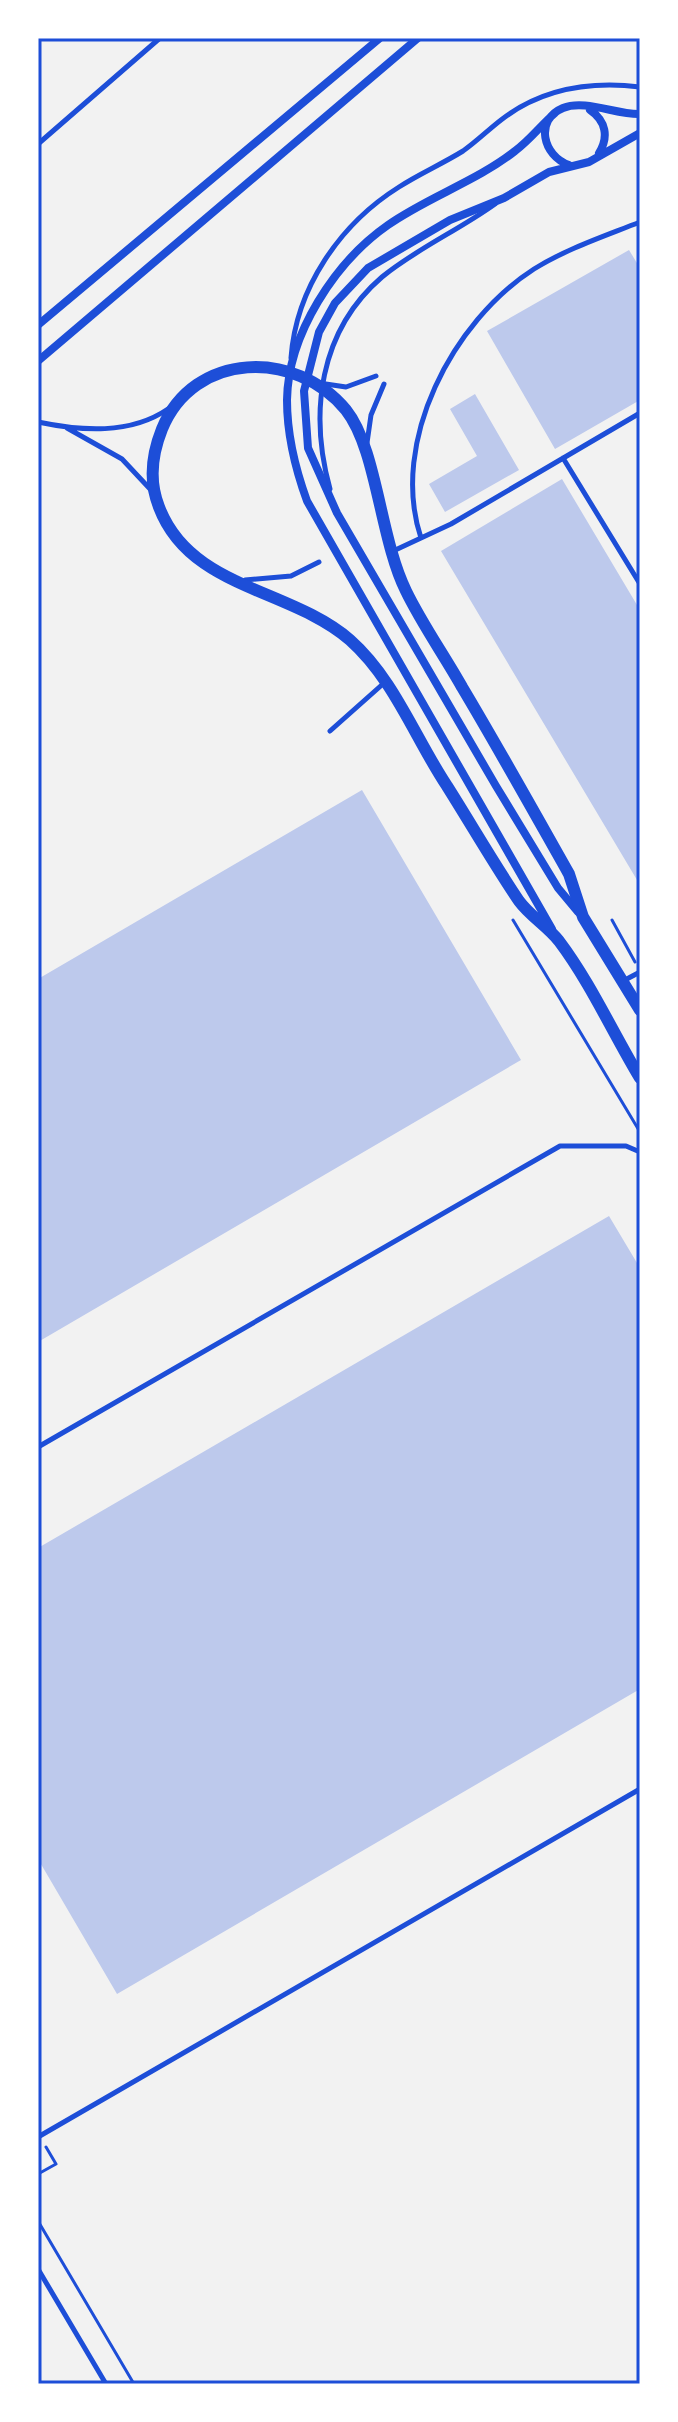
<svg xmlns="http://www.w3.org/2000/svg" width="678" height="2422" font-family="'Nunito Sans',sans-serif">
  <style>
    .building { fill: #bdc9ec }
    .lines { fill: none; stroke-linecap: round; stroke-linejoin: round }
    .path { stroke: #1d4ed8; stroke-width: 3 }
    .service { stroke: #1d4ed8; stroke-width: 5 }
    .minor { stroke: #1d4ed8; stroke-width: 8 }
    .tertiary { stroke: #1d4ed8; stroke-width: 12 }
    .neatline { fill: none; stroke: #1d4ed8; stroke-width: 3 }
  </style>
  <rect width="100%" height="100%" fill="#f2f2f2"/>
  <path class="building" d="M 629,250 L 640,268 L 640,400 L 555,449 L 487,331 Z
    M 475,394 L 519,470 L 445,512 L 429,484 L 477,456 L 450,409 Z
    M 562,479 L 640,610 L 640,885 L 441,551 Z
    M 362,790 L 521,1060 L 38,1342 L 38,979 Z
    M 609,1216 L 640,1268 L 640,1689 L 117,1994 L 38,1859 L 38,1548 Z"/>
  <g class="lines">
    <path class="path" d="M 513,920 L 640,1132
      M 612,920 L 635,962
      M 38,2174 L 56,2164 L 46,2147
      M 38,2221 L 134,2384"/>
    <path class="service" d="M 38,144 L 160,38
      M 291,358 C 296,288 340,224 399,187 C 419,174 442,164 463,151 C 476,142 488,130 501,120 C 541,89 590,81 640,87
      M 319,383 L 346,387 L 376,376
      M 38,422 C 81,431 130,435 168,409
      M 67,428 L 122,459 L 151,490
      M 367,443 L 371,415 L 384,384
      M 563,458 L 640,584
      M 330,489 C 309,413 319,331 382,277 C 416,249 459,230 495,204
      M 421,538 C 389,442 453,321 534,269 C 566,249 605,236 640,222
      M 391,552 L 451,524 L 640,413
      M 245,580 L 291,576 L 319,562
      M 330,731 L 384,683
      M 623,981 L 640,972
      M 38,1447 L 560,1146 L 626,1146 L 640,1152
      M 38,2137 L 640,1789
      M 38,2269 L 106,2384"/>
    <path class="minor" d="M 590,110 C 606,121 609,137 599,153
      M 569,165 C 543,156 534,120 563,108 C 585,99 617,115 640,114
      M 38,325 L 380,38
      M 38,361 L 418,38
      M 578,912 L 558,888 L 496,786 L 337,513 L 308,448 L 304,391 L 319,332 L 335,303 L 368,268 L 450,220 L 504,198 L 549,172 L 589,162 L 640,133
      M 552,929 L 307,501 C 295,468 287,436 287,400 C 288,334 335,262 388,225 C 428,197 477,181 515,151 C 530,140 541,125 555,113"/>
    <path class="tertiary" d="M 640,1010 L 583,917 L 569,874 C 534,812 499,749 462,687 C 444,655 422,624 406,591 C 380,539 377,449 346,410 C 296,349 194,351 162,429 C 152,454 149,482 159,507 C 190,589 290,588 350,640 C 394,679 415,738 447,786 C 471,824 494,864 519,901 C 530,916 547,926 559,941 C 590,982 613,1033 640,1078"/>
  </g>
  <rect width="678" height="2422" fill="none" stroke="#ffffff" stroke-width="80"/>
  <rect x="40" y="40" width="598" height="2342" class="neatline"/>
</svg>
